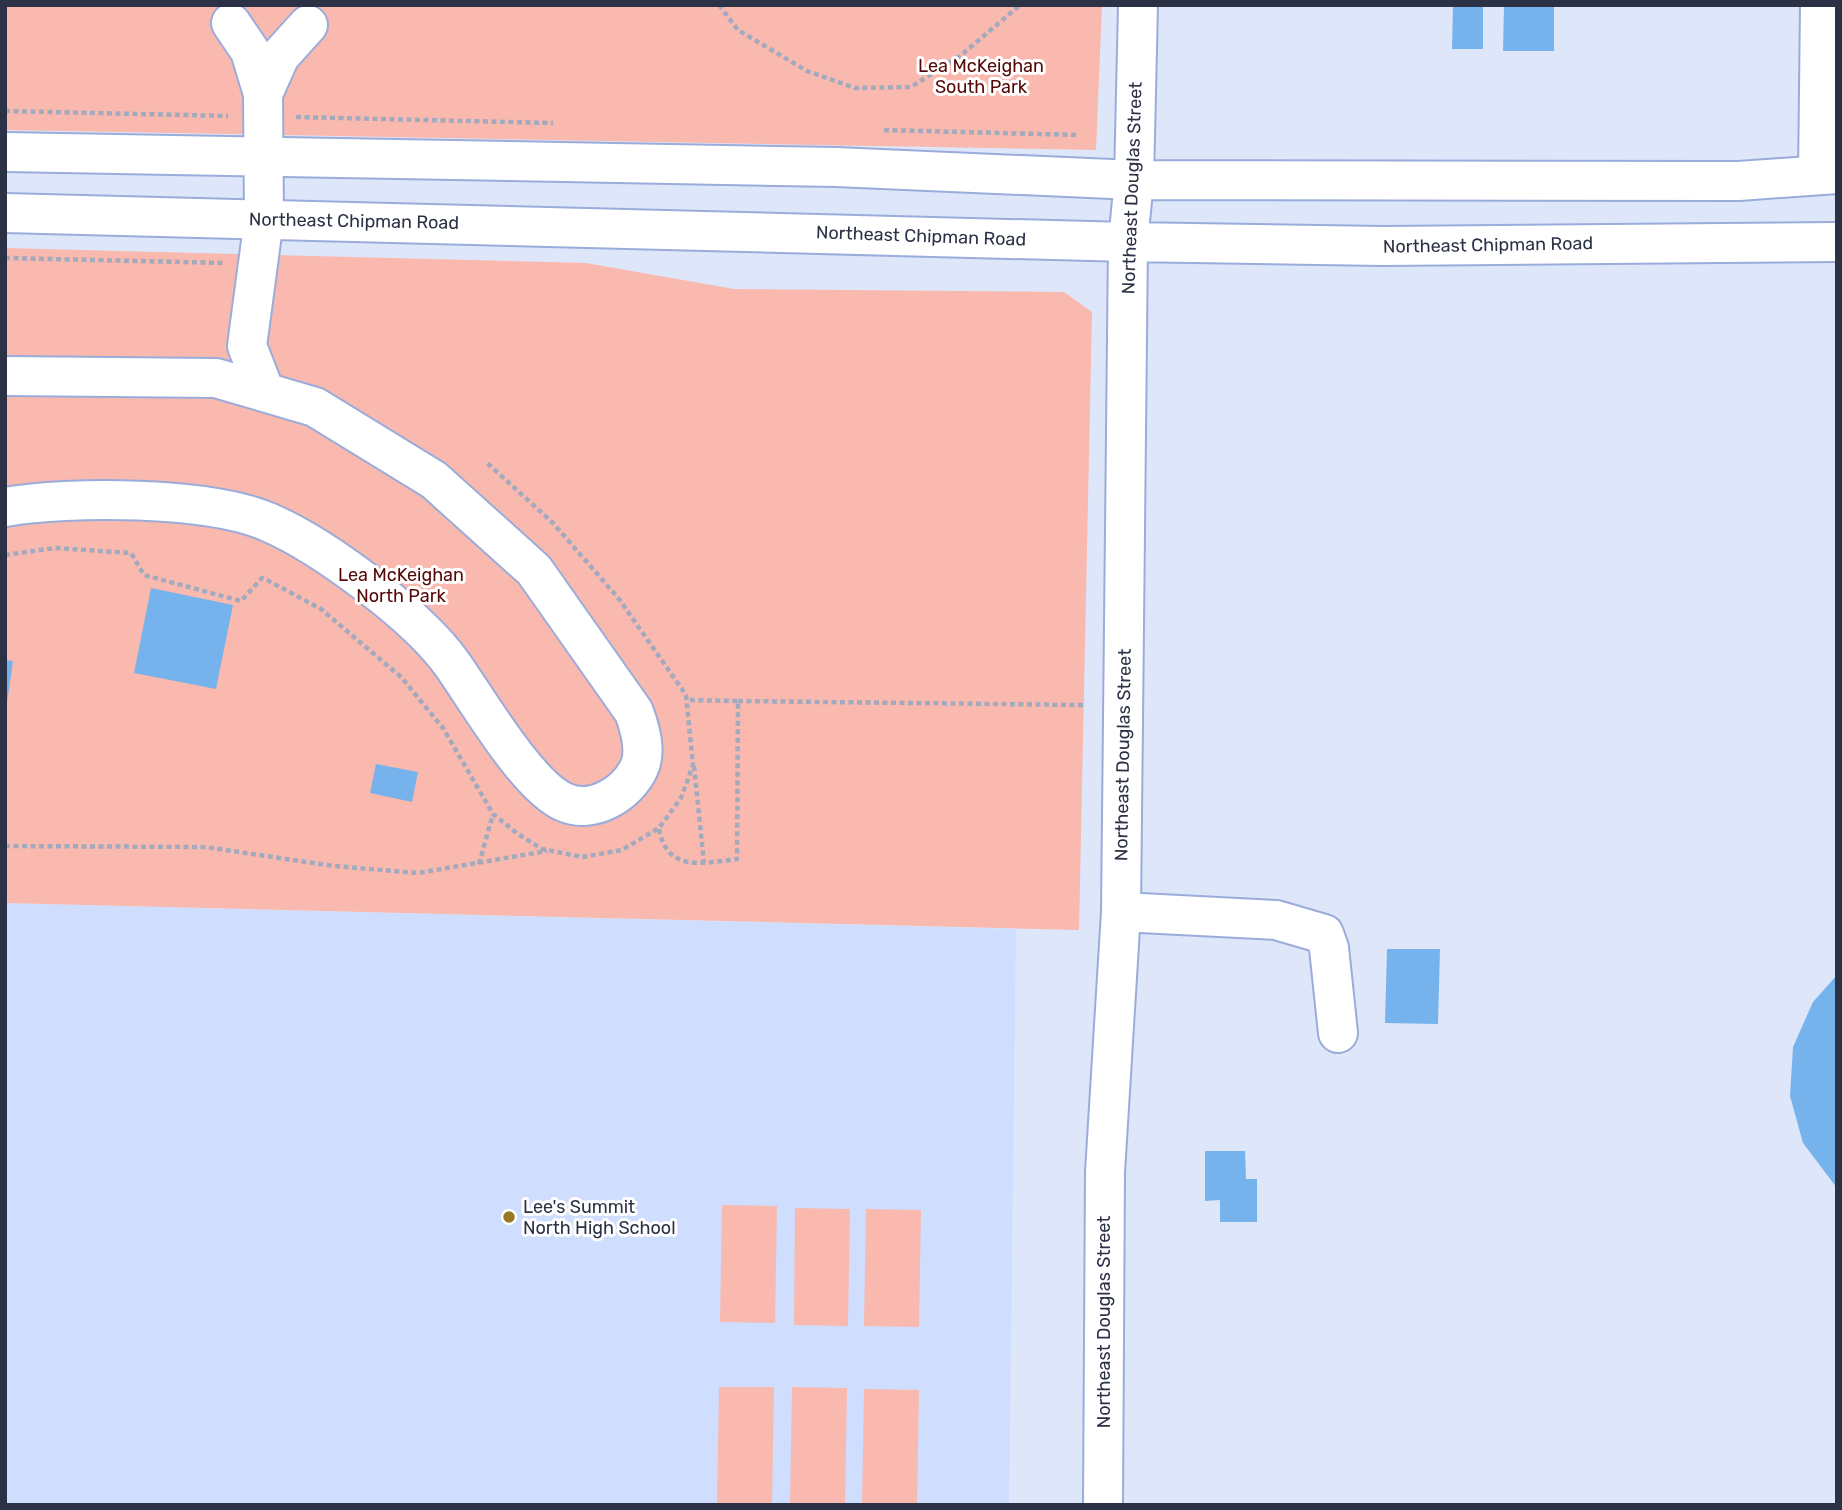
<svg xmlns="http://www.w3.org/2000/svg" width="1842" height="1510" font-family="Rubik,sans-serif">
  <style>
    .built { fill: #cfddfe }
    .green { fill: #fab9af }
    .building { fill: #76b2eb }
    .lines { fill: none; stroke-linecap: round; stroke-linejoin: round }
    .minor-casing { stroke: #9aacda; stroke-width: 42 }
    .major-casing { stroke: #9aacda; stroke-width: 42 }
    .path { stroke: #a3aabe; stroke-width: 4.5; stroke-dasharray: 5 3.5; stroke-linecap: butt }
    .minor { stroke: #fff; stroke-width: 38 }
    .major { stroke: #fff; stroke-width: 38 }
    .poi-dot { fill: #987922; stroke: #fff; stroke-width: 2.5 }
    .labels { text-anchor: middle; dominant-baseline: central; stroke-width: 6; stroke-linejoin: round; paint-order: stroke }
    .park-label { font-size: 18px; fill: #540907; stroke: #fff }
    .street-label { font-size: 18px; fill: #2b3245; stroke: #fff }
    .poi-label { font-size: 18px; fill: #2b3245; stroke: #fff; text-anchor: start }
  </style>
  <rect width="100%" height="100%" fill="#dee6fa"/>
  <path class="built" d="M 5,903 L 1016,929 L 1009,1505 L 5,1505 Z"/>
  <path class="green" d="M 5,5 L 1102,5 L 1096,150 L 5,130 Z
    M 5,248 L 586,263 L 734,289 L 1064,292 L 1092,312 L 1079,930 L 5,903 Z
    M 722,1205 L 777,1206 L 775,1323 L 720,1322 Z
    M 795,1208 L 850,1209 L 848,1326 L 794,1325 Z
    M 866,1209 L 921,1210 L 919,1327 L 864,1326 Z
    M 719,1387 L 774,1387 L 772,1504 L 717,1504 Z
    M 792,1387 L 847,1388 L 845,1505 L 790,1504 Z
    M 864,1389 L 919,1390 L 917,1505 L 862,1505 Z"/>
  <path class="building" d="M 1453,5 L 1483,6 L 1483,49 L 1452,49 Z
    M 1504,5 L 1554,5 L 1554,51 L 1503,51 Z
    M 151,588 L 233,605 L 216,689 L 134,673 Z
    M 5,660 L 13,661 L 7,703 L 5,703 Z
    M 376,764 L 418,772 L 412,802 L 370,793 Z
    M 1387,949 L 1440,949 L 1438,1024 L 1385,1023 Z
    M 1837,975 L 1837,1188 L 1803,1143 L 1790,1096 L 1793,1047 L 1813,1002 Z
    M 1205,1151 L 1245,1151 L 1246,1179 L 1257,1179 L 1257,1222 L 1220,1222 L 1220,1200 L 1205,1201 Z"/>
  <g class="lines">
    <g class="minor-casing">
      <path id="minor" d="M 231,23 L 250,51 L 263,94
        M 1818,175 L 1820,5
        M 5,376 L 216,378 L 315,407 L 434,480 L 534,570 L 634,712 C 640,729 647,751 639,768 C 627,794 592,815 564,802 C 527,786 477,699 452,664 C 418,616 322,545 268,522 C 208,496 70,496 5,507
        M 265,392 L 247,346 L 264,219 L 263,94 L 280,56 L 308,25
        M 1121,912 L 1276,920 L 1324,934 L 1329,948 L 1338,1033"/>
    </g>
    <g class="major-casing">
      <path id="major" d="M 5,152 L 836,167 L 1134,180 L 1739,181 L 1837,174
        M 5,213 L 1128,242 L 1384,246 L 1837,242
        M 1103,1505 L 1105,1172 L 1121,912 L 1128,242 L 1134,180 L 1138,5"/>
    </g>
    <path class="path" d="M 719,5 L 738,30 L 807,71 L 855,88 L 911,87 L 960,56 L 1020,5
      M 5,111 L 228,116
      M 296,117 L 553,123
      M 884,130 L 1079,135
      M 5,258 L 225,263
      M 5,555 L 55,548 L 131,553 L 144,575 L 241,601 L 262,578 L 267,580 L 321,609 L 401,677 L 443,728 L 493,814 L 518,834 L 542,849 L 582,857 L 622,850 L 659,828 L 681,798 L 693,765 L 686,695 L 619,599 L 553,523 L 485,461
      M 738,701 L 1083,705
      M 694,766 L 704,863
      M 659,829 C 667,873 704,863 737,859 L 738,701 L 687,700
      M 5,846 L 206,847 L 334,866 L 418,873 L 547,851
      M 479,864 L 493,814"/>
    <use href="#minor" class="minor"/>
    <use href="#major" class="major"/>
  </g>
  <circle class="poi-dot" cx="509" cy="1217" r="7"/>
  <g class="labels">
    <g class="park-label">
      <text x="981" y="66">Lea McKeighan<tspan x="981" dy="21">South Park</tspan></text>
      <text x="401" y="575">Lea McKeighan<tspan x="401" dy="21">North Park</tspan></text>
    </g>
    <g class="street-label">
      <text transform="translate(1132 188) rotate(-88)">Northeast Douglas Street</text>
      <text transform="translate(354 221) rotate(1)">Northeast Chipman Road</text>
      <text transform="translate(921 236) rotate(2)">Northeast Chipman Road</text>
      <text transform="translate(1488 245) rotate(-1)">Northeast Chipman Road</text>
      <text transform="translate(1123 755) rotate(-89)">Northeast Douglas Street</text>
      <text transform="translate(1104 1322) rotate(-90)">Northeast Douglas Street</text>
    </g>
    <g class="poi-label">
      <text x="523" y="1207">Lee's Summit<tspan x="523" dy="21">North High School</tspan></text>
    </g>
  </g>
  <rect width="1842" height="1510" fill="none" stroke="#2b3245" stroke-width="14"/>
</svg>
